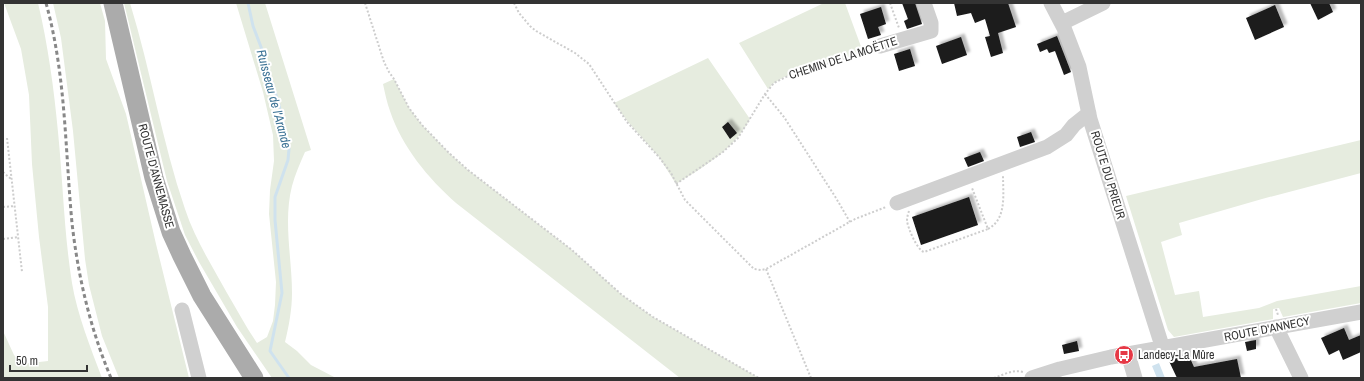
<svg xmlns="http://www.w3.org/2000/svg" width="1364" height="381" font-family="'Archivo Narrow',sans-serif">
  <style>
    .green { fill: #e6ecdf }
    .water { fill: #cfe2ee }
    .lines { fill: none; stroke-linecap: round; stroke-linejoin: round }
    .stream { stroke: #cfe2ee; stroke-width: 3 }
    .building { fill: #1a1a1a; filter: url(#shadow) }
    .path { stroke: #cdcdcd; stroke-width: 2; stroke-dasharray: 2 2; stroke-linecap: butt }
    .minor { stroke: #d0d0d0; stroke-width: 15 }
    .major { stroke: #ababab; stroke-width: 19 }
    .rail { stroke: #888; stroke-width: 3; stroke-dasharray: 4 3; stroke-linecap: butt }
    .labels { text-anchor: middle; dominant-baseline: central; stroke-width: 4; stroke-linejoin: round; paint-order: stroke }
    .street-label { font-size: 12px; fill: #333; stroke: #fff }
    .poi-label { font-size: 12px; fill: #333; stroke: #fff; text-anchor: start }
    .water-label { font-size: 13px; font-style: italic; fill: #3f7597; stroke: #fff }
  </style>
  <defs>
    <filter id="shadow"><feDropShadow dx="3.5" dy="-3.5" stdDeviation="1" flood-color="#0004"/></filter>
  </defs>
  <rect width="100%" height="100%" fill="#fff"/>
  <path class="green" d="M 4,3 L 38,3 C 48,45 54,89 58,132 C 63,182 64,233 72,283 C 77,314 91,349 102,378 L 3,378 L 3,331 L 14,355 L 22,364 L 48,361 L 48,307 L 39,237 L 32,164 L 29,95 L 21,49 Z
    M 53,3 L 100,3 L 105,21 L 106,59 L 126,114 L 156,244 L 189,378 L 119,378 L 102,336 L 89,285 L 85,259 L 73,131 L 61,38 Z
    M 124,3 L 130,3 C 151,71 162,142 185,209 C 195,239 212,266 227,293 C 237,310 246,327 257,343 L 267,337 L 273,321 L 275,305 L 276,282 L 269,214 L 270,190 L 274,161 L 273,135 L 263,92 L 236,3 L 265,3 L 311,150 L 305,152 C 300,163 295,175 292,186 C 283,221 292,258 292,293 C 292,309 289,326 285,342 L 297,351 L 311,365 L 336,378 L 272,378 L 237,327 L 199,262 L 185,235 L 167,181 Z
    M 824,3 L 845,3 L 863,52 L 784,77 L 774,83 L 768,89 L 739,43 Z
    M 708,58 L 750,119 C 734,149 704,167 676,184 L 659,157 L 628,122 L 614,103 Z
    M 394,79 L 409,108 L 422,125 L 449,153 L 468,170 L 572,250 L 622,295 L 653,317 L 759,378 L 680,378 L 456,203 C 428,178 402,147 390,111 C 387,103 385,93 383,84 Z
    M 1361,140 L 1361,173 L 1262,199 L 1179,223 L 1182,235 L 1161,242 L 1175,295 L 1199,291 L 1203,317 L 1259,308 L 1277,301 L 1361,286 L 1361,303 L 1283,317 L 1279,308 L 1273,309 L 1273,319 L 1174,337 L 1168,330 L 1126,196 Z"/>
  <path class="water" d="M 1159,363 L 1165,378 L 1157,378 L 1152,366 Z"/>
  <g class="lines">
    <path class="stream" d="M 248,3 L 253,26 L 261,47 L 279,105 L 289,149 L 288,160 L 275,197 L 275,220 L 282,293 L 270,351 L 289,378"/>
  </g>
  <path class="building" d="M 902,3 L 915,3 L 922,24 L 907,29 L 904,21 L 908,19 Z
    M 954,3 L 1008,3 L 1016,27 L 998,33 L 1003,53 L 991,57 L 985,37 L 990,36 L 985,19 L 975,23 L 971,13 L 957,16 Z
    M 1310,3 L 1329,3 L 1333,12 L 1318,20 Z
    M 1275,5 L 1284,27 L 1255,40 L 1246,18 Z
    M 881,7 L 886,24 L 878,27 L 881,35 L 868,39 L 860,14 Z
    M 1057,36 L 1071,72 L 1064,75 L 1055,51 L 1049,53 L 1047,49 L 1040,52 L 1037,44 Z
    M 961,37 L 967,55 L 942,64 L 936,46 Z
    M 910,49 L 915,66 L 899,71 L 894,54 Z
    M 728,122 L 737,133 L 730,139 L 722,127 Z
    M 1031,132 L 1035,142 L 1020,147 L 1017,137 Z
    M 980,152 L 984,161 L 968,167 L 964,158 Z
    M 969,197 L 978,225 L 921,245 L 912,217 Z
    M 1344,328 L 1349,340 L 1361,335 L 1361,352 L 1343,360 L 1339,350 L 1329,355 L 1321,338 Z
    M 1256,340 L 1256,349 L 1247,351 L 1245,342 Z
    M 1077,341 L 1079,351 L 1064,354 L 1062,345 Z
    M 1188,354 L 1194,367 L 1237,359 L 1241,378 L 1177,378 L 1168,359 L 1178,355 L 1179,357 Z"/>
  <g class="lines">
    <path class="path" d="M 365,3 L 384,62 L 389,72 L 394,79 L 409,108 L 422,125 L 449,153 L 468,170 L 572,250 L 622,295 L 653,317 L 759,378
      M 514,3 L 519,13 L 530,26 L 536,31 L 575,53 L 589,64 L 627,122 L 659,157 L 671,173 L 685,200 L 754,269 L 761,270 L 766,269 L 855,219 L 886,207
      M 890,3 L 899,28
      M 765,94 L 784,117 L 836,198 L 850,222
      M 7,138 L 22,272
      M 3,172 L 11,179
      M 676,184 L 723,152 L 738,138 L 765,94 L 774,83 L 788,76 L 824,65 L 868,51
      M 3,207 L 15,206
      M 909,211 C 908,214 907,217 907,221 C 908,228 917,250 924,252 L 988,229 L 972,188
      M 988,229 C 1007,219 1003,194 1003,176
      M 3,239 L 18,237
      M 766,269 L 811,378
      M 1276,309 L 1278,315
      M 994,378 C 1003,375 1013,369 1023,372"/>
    <path class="minor" d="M 1051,3 L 1064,28 L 1079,67 L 1090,119 L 1163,349
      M 1062,23 L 1103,3
      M 880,46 L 931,31 L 931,23 L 924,3
      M 897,203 L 1047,147 L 1066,135 L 1074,125 L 1089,113
      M 182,310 L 199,378
      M 1276,327 L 1301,378
      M 1128,354 L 1135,378
      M 1032,378 L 1060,369 L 1111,357 L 1361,312"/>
    <path class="major" d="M 113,3 L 154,178 L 171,232 L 182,256 L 202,296 L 254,378"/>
    <path class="rail" d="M 46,3 C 66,75 65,149 72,223 C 78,276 90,328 111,378"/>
  </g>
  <defs>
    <g id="bus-disc" transform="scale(1)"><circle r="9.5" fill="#e63946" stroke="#fff"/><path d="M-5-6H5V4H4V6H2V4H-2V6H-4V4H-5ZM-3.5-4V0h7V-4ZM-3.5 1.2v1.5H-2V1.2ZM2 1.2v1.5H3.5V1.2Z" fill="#fff"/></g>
  </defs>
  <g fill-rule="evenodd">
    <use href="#bus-disc" x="1124" y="355"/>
  </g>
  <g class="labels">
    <g class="street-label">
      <text transform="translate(843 58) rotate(-18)">CHEMIN DE LA MOËTTE</text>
      <text transform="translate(1108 175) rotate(73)">ROUTE DU PRIEUR</text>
      <text transform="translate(156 176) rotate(75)">ROUTE D'ANNEMASSE</text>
      <text transform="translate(1267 329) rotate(-11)">ROUTE D'ANNECY</text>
    </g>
    <g class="poi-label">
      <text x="1138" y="355">Landecy-La Mûre</text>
    </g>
    <g class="water-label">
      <text transform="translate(274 99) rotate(75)">Ruisseau de l'Arande</text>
    </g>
  </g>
  <rect width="1364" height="381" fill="none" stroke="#333333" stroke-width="8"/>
  <path d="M10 365v6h77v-6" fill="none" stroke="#333333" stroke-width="2"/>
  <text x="16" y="365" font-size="12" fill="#333333" stroke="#ffffff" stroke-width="3" paint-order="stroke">50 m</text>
</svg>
